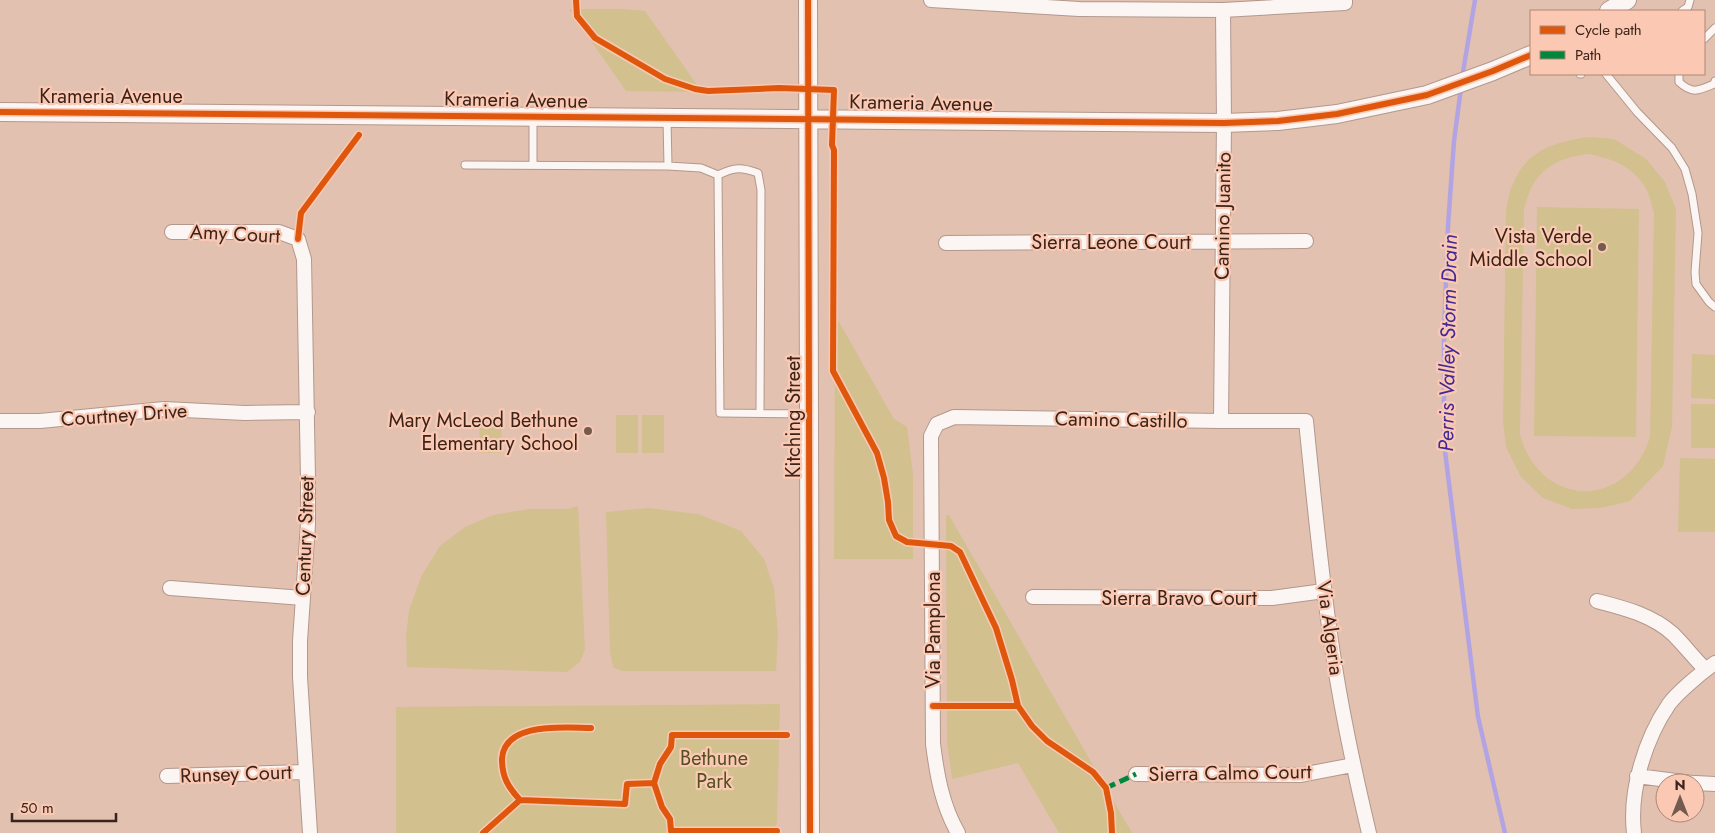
<svg xmlns="http://www.w3.org/2000/svg" width="1715" height="833" font-family="Jost,sans-serif">
  <style>
    .green { fill: #d2c08f; fill-rule: evenodd }
    .lines { fill: none; stroke-linecap: round; stroke-linejoin: round }
    .stream { stroke: #b2a4e3; stroke-width: 4.5 }
    .service-casing { stroke: #b2988c; stroke-width: 9 }
    .minor-casing { stroke: #b2988c; stroke-width: 16 }
    .tertiary-casing { stroke: #b2988c; stroke-width: 20 }
    .path { stroke: #d4cac5; stroke-width: 2.5; stroke-dasharray: 4 2.5; stroke-linecap: butt }
    .service { stroke: #fbf6f3; stroke-width: 7 }
    .minor { stroke: #fbf6f3; stroke-width: 14 }
    .tertiary { stroke: #fbf6f3; stroke-width: 18 }
    .quiet { stroke: #00873e; stroke-width: 5; stroke-dasharray: 10 5; stroke-linecap: butt }
    .cycleway-casing { stroke: #fbc9b3; stroke-width: 9 }
    .cycleway { stroke: #df560d; stroke-width: 6 }
    .poi-dot { fill: #755a4e; stroke: #fbc9b3; stroke-width: 2 }
    .labels { text-anchor: middle; dominant-baseline: central; stroke-width: 4.5; stroke-linejoin: round; paint-order: stroke }
    .street-label { font-size: 20px; fill: #3b2319; stroke: #fbc9b3 }
    .poi-label { font-size: 20px; fill: #3b2319; stroke: #fbc9b3; text-anchor: end }
    .park-label { font-size: 20px; fill: #524f20; stroke: #fbc9b3 }
    .water-label { font-size: 21px; font-style: italic; fill: #412996; stroke: #fbc9b3 }
  </style>
  <rect width="100%" height="100%" fill="#e2c1b1"/>
  <path class="green" d="M 569,9 L 623,9 L 645,11 L 702,92 L 626,91 Z
    M 1590,137 L 1614,139 L 1646,159 L 1665,182 L 1676,209 L 1672,427 L 1663,466 L 1630,501 L 1601,508 L 1572,509 L 1543,498 L 1521,477 L 1506,447 L 1503,422 L 1506,211 C 1508,202 1509,192 1513,184 C 1526,150 1557,141 1590,137 ZM 1589,154 C 1614,159 1634,167 1647,190 C 1650,197 1652,206 1654,213 L 1650,437 C 1627,510 1541,509 1520,435 L 1524,209 C 1527,201 1529,190 1534,183 C 1548,162 1566,157 1589,154 Z
    M 1537,207 L 1639,209 L 1636,437 L 1534,436 Z
    M 835,322 L 839,322 L 894,419 L 907,427 L 913,474 L 913,559 L 834,559 Z
    M 1692,354 L 1715,355 L 1715,399 L 1691,398 Z
    M 1691,404 L 1715,404 L 1715,448 L 1691,448 Z
    M 616,415 L 638,415 L 638,453 L 616,453 Z
    M 642,415 L 664,415 L 664,453 L 642,453 Z
    M 479,416 L 501,416 L 502,453 L 480,453 Z
    M 1680,458 L 1715,459 L 1715,532 L 1678,532 Z
    M 578,506 L 585,649 L 580,662 L 567,672 L 407,667 L 406,637 L 409,610 L 422,575 L 440,546 L 465,527 L 493,515 L 529,509 L 568,509 Z
    M 648,508 L 698,514 L 741,531 L 764,559 L 774,588 L 778,634 L 776,671 L 622,671 L 613,667 L 610,652 L 606,512 Z
    M 946,515 L 949,515 L 1132,833 L 1059,833 L 1018,763 L 952,779 L 947,742 Z
    M 780,704 L 777,822 L 772,833 L 396,833 L 396,707 Z"/>
  <g class="lines">
    <path class="stream" d="M 1462,78 L 1475,0
      M 1461,88 L 1454,141 L 1448,226 L 1444,334 L 1444,443 L 1478,717 L 1505,833"/>
    <g class="service-casing">
      <path id="service" d="M 1682,11 L 1688,7 L 1690,0
        M 1704,39 L 1715,28
        M 1580,74 L 1581,74
        M 1606,74 L 1637,112 L 1672,148 L 1685,169 L 1692,194 L 1698,233 L 1695,272 L 1696,284 L 1709,302 L 1715,307
        M 1679,74 L 1679,82 C 1692,94 1698,91 1714,84 L 1715,81
        M 533,118 L 533,165
        M 667,119 L 668,166
        M 465,165 L 668,166 L 701,168 L 718,175
        M 718,175 L 720,413 L 809,414
        M 718,175 C 735,167 741,167 758,173 L 761,190 L 760,413"/>
    </g>
    <g class="minor-casing">
      <path id="minor" d="M 931,0 L 1079,9 L 1223,10 L 1345,3 L 1345,0
        M 172,232 L 279,232 L 298,239 L 304,259 L 308,479 L 308,524 L 300,641 L 300,677 L 310,833
        M 946,243 L 1306,241
        M 0,421 L 40,421 L 164,409 L 245,413 L 308,412
        M 1221,421 L 1224,123 L 1223,10
        M 170,588 L 303,598
        M 1033,597 L 1272,598 L 1324,591
        M 1597,601 C 1624,608 1652,615 1673,634 C 1684,645 1694,658 1705,669
        M 1136,774 L 1301,775 L 1353,765
        M 167,776 L 305,772
        M 1637,776 L 1692,783
        M 1695,783 L 1715,784
        M 958,833 C 942,805 937,775 933,744 L 931,436 L 937,424 L 954,417 L 1221,421 L 1306,421 C 1314,499 1321,577 1333,654 C 1342,714 1355,774 1369,833
        M 1634,833 C 1629,791 1645,739 1669,704 C 1678,692 1702,672 1715,663"/>
    </g>
    <g class="tertiary-casing">
      <path id="tertiary" d="M 808,0 L 810,833
        M 1609,11 L 1627,0
        M 0,112 L 1224,123 L 1278,121 L 1337,114 L 1427,95 L 1493,71 L 1531,55"/>
    </g>
    <path class="path" d="M 779,88 L 794,89
      M 822,90 L 834,90 L 834,106
      M 832,145 L 833,134"/>
    <use href="#service" class="service"/>
    <use href="#minor" class="minor"/>
    <use href="#tertiary" class="tertiary"/>
    <path class="quiet" d="M 1106,788 L 1136,774"/>
    <g class="cycleway-casing">
      <path id="cycleway" d="M 576,0 L 577,16 L 595,38 L 665,79 L 695,89 L 708,91 L 779,88 L 834,90 L 832,145 L 834,150 L 833,371 L 877,453 L 884,478 L 888,502 L 889,520 L 896,536 L 907,542 L 951,546 L 960,552 L 996,628 L 1012,680 L 1018,706 L 1032,726 L 1047,741 L 1093,772 L 1106,788 L 1111,813 L 1112,833
        M 808,0 L 810,833
        M 0,112 L 1224,123 L 1278,121 L 1337,114 L 1427,95 L 1493,71 L 1531,55
        M 298,239 L 301,213 L 359,135
        M 933,706 L 1018,706
        M 654,783 L 662,807 L 670,819 L 671,831 L 777,831
        M 520,800 C 508,787 502,777 502,759 C 504,721 565,728 591,728
        M 483,833 L 520,800 L 625,804 L 627,784 L 654,783 L 660,764 L 671,747 L 672,735 L 787,735"/>
    </g>
    <use href="#cycleway" class="cycleway"/>
  </g>
  <g class="poi-dot">
    <circle cx="1602" cy="247" r="5"/>
    <circle cx="588" cy="431" r="5"/>
  </g>
  <g class="labels">
    <g class="street-label">
      <text x="111" y="96">Krameria Avenue</text>
      <text transform="translate(516 100) rotate(1)">Krameria Avenue</text>
      <text transform="translate(921 103) rotate(1)">Krameria Avenue</text>
      <text transform="translate(1223 216) rotate(-89)">Camino Juanito</text>
      <text transform="translate(235 234) rotate(3)">Amy Court</text>
      <text x="1111" y="242">Sierra Leone Court</text>
      <text transform="translate(124 415) rotate(-4)">Courtney Drive</text>
      <text transform="translate(793 417) rotate(-90)">Kitching Street</text>
      <text transform="translate(1121 420) rotate(1)">Camino Castillo</text>
      <text transform="translate(305 536) rotate(-88)">Century Street</text>
      <text x="1179" y="598">Sierra Bravo Court</text>
      <text transform="translate(1330 628) rotate(82)">Via Algeria</text>
      <text transform="translate(933 630) rotate(-90)">Via Pamplona</text>
      <text transform="translate(1230 773) rotate(-1)">Sierra Calmo Court</text>
      <text transform="translate(236 774) rotate(-2)">Runsey Court</text>
    </g>
    <g class="poi-label">
      <text x="1592" y="236">Vista Verde<tspan x="1592" dy="23">Middle School</tspan></text>
      <text x="578" y="420">Mary McLeod Bethune<tspan x="578" dy="23">Elementary School</tspan></text>
    </g>
    <g class="park-label">
      <text x="714" y="758">Bethune<tspan x="714" dy="23">Park</tspan></text>
    </g>
    <g class="water-label">
      <text transform="translate(1448 343) rotate(-89)">Perris Valley Storm Drain</text>
    </g>
  </g>
  <rect x="1530" y="10" width="175" height="65" fill="#fbc9b3" stroke="#ae8775"/>
  <rect x="1540" y="26" width="25" height="8" fill="#df560d" stroke="#ae8775"/>
  <text x="1575" y="35" font-size="15" fill="#3b2319">Cycle path</text>
  <rect x="1540" y="51" width="25" height="8" fill="#00873e" stroke="#ae8775"/>
  <text x="1575" y="60" font-size="15" fill="#3b2319">Path</text>
  <g transform="translate(1680 798)"><circle r="24" fill="#fbc9b3" stroke="#ae8775"/>
  <path d="M0-4L9 19L0 12L-9 19Z" fill="#755a4e"/>
  <text y="-8" font-size="14" font-weight="bold" text-anchor="middle" fill="#3b2319">N</text>
  </g>
  <path d="M12 813v8h104v-8" fill="none" stroke="#3b2319" stroke-width="2.5"/>
  <text x="20" y="813" font-size="15" fill="#3b2319" stroke="#fbc9b3" stroke-width="4" paint-order="stroke">50 m</text>
</svg>
